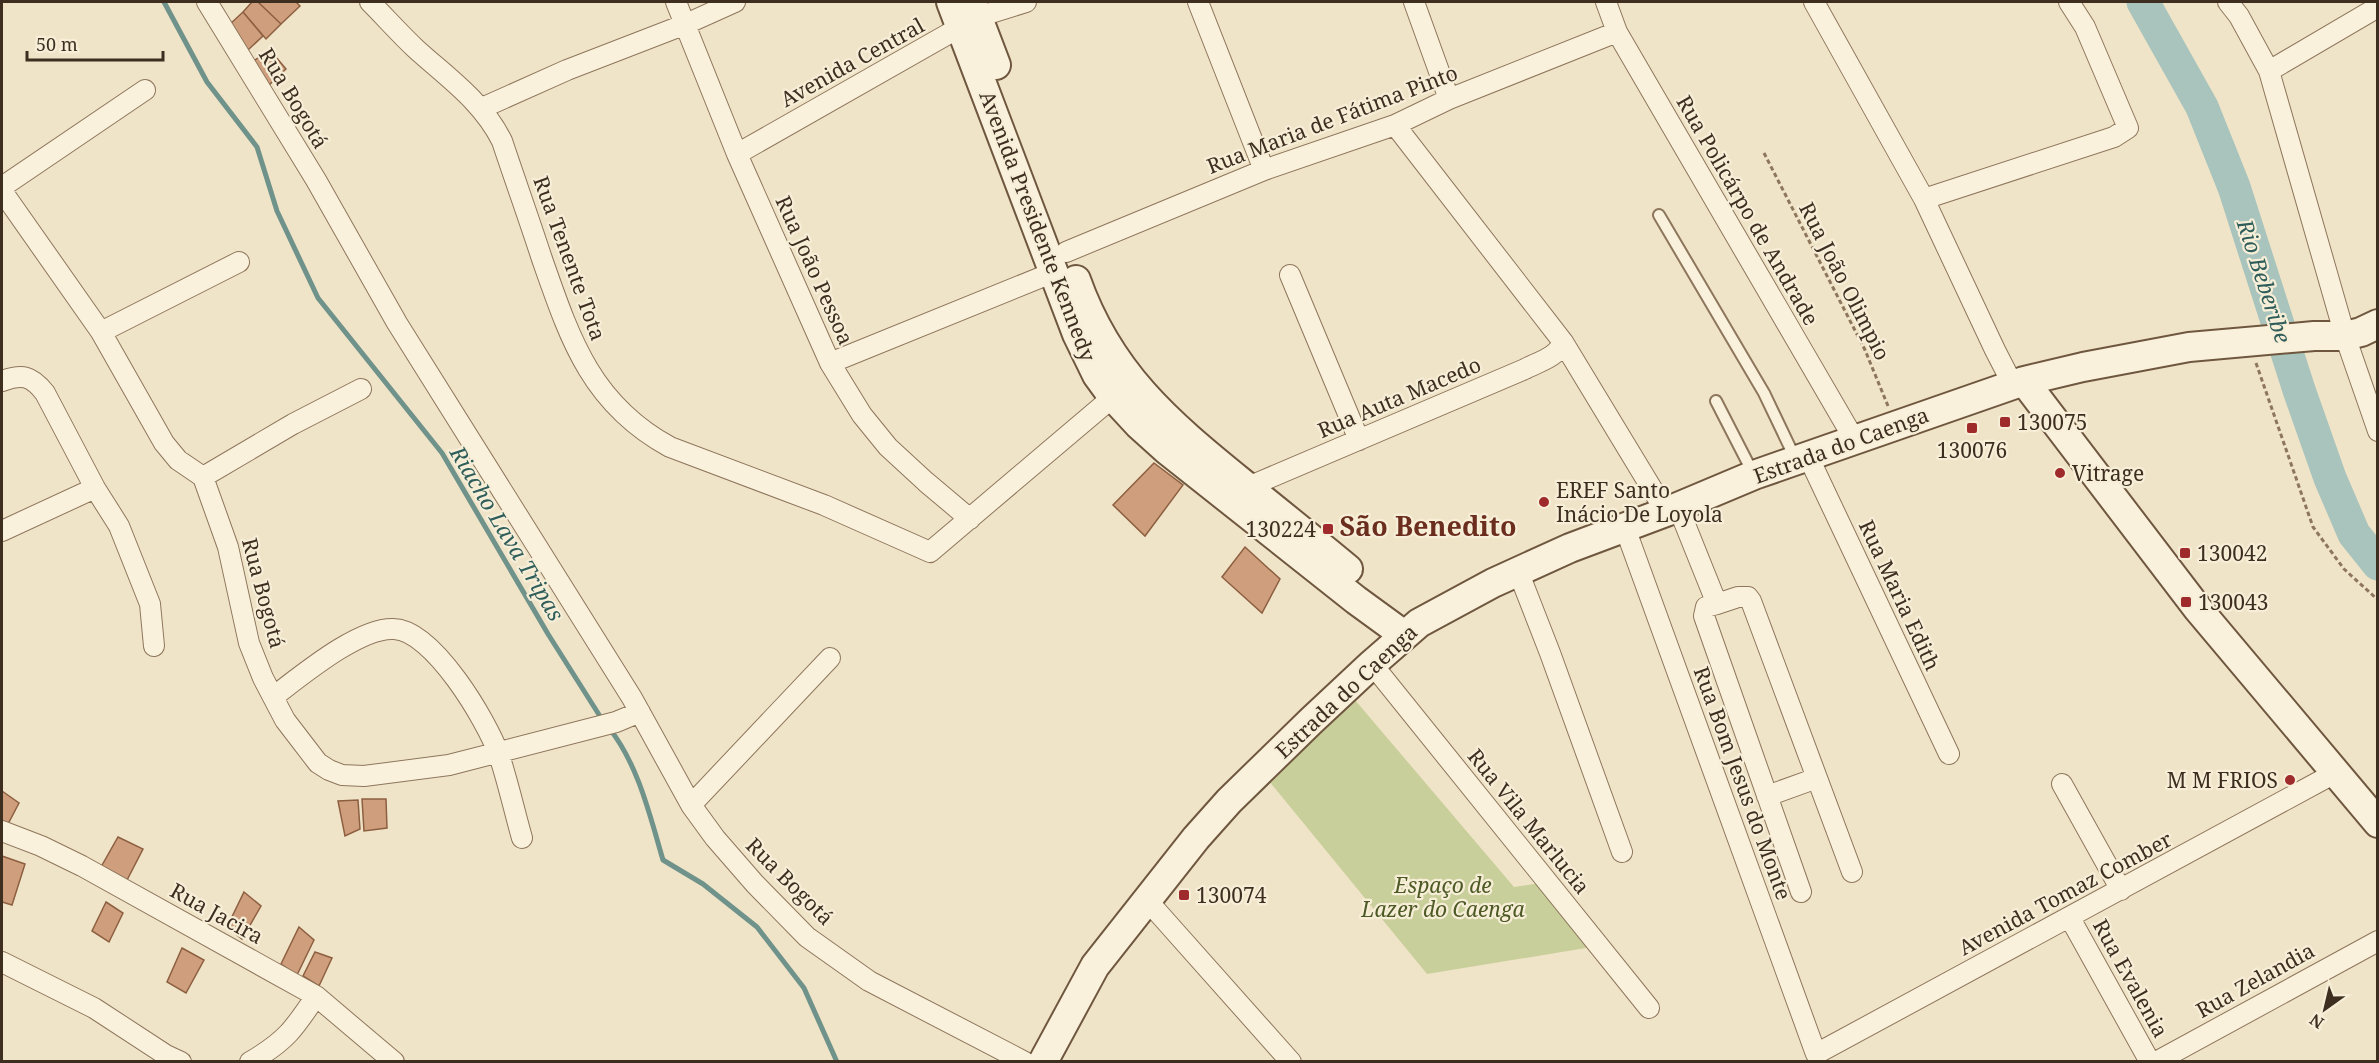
<svg xmlns="http://www.w3.org/2000/svg" width="2379" height="1063" font-family="'Noto Serif',serif">
  <style>
    .green { fill: #c9cf9b }
    .lines { fill: none; stroke-linecap: round; stroke-linejoin: round }
    .stream { stroke: #6f938a; stroke-width: 5 }
    .river { stroke: #a9c4bc; stroke-width: 33 }
    .building { fill: #cf9f7d; stroke: #8d5f41; stroke-width: 1.5 }
    .lane-casing { stroke: #8d765c; stroke-width: 14 }
    .street-casing { stroke: #8d765c; stroke-width: 22 }
    .secondary-casing { stroke: #6f573f; stroke-width: 32 }
    .path { stroke: #8d765c; stroke-width: 3; stroke-dasharray: 4.5 3; stroke-linecap: butt }
    .lane { stroke: #faf1dc; stroke-width: 10 }
    .street { stroke: #faf1dc; stroke-width: 20 }
    .secondary { stroke: #faf1dc; stroke-width: 28 }
    .poi-dot { fill: #9e2a2b; stroke: #f7eed8; stroke-width: 2 }
    .labels { text-anchor: middle; dominant-baseline: central; stroke-width: 4.5; stroke-linejoin: round; paint-order: stroke }
    .street-label { font-size: 21px; fill: #3d2e20; stroke: #f7eed8 }
    .poi-label { font-size: 21px; fill: #3d2e20; stroke: #f7eed8; text-anchor: start }
    .park-label { font-size: 21px; font-style: italic; fill: #4d5a26; stroke: #f7eed8 }
    .water-label { font-size: 22px; font-style: italic; fill: #2f5d5a; stroke: #f7eed8 }
    .district-label { font-size: 27px; font-weight: bold; fill: #6b2e1e; stroke: #f7eed8 }
  </style>
  <rect width="100%" height="100%" fill="#f0e4c8"/>
  <path class="green" d="M 1355,700 L 1514,887 L 1541,883 L 1592,947 L 1427,974 L 1269,781 Z"/>
  <g class="lines">
    <path class="stream" d="M 164,2 L 207,82 L 257,147 L 277,211 L 318,298 L 442,453 L 548,634 L 603,721
      M 609,728 C 638,764 650,816 663,860 L 703,884 L 757,927 L 804,988 L 837,1062"/>
    <path class="river" d="M 2143,2 L 2202,107 L 2234,187 L 2299,390 L 2330,478 L 2354,534 L 2378,564"/>
  </g>
  <path class="building" d="M 252,2 L 258,2 L 281,24 L 266,39 L 243,12 Z
    M 258,2 L 296,2 L 300,6 L 281,24 Z
    M 243,12 L 263,36 L 248,50 L 229,25 Z
    M 270,50 L 286,69 L 269,85 L 252,62 Z
    M 1154,463 L 1183,485 L 1145,536 L 1113,505 Z
    M 1245,547 L 1280,579 L 1262,613 L 1222,577 Z
    M 2,791 L 19,803 L 8,824 L 2,821 Z
    M 362,799 L 386,799 L 387,828 L 364,831 Z
    M 358,800 L 360,829 L 345,836 L 338,801 Z
    M 118,837 L 143,849 L 125,884 L 101,867 Z
    M 2,856 L 25,864 L 12,905 L 2,902 Z
    M 244,892 L 261,906 L 242,939 L 227,927 Z
    M 106,902 L 123,913 L 109,942 L 92,931 Z
    M 299,927 L 314,940 L 297,975 L 281,964 Z
    M 182,948 L 204,960 L 186,993 L 167,982 Z
    M 315,952 L 332,958 L 319,986 L 303,976 Z"/>
  <g class="lines">
    <g class="lane-casing">
      <path id="lane" d="M 1659,215 L 1764,393 L 1796,460
        M 1716,401 L 1754,475"/>
    </g>
    <g class="street-casing">
      <path id="street" d="M 207,2 L 316,180 L 397,323 L 632,698 L 691,805 L 715,838 L 755,884 L 807,937 L 869,981 L 1025,1062
        M 370,2 C 385,17 400,34 416,49 C 448,78 482,101 502,141 C 515,180 529,219 542,259 C 570,339 591,404 670,447 L 824,505 L 930,552 L 1113,397
        M 676,2 L 737,154 L 830,363 L 862,415 L 888,447 L 926,482 L 970,519
        M 1198,2 L 1264,170
        M 1414,2 L 1449,99
        M 1606,2 L 1617,32 L 1854,439
        M 1814,2 L 1924,199 L 1995,350 L 2013,385
        M 2228,2 L 2239,16 L 2269,71 L 2345,336 L 2378,431
        M 2269,71 L 2378,7
        M 482,108 L 567,70 L 686,24 L 735,2
        M 737,154 L 978,17 L 1026,2
        M 2,187 L 145,90
        M 2,191 L 101,332 L 164,443 L 178,460 L 203,477 L 228,547 L 249,643 L 263,678 L 285,720 L 318,763 L 329,770 L 342,775 L 364,776 L 449,765 L 616,722 L 640,712
        M 1924,199 L 2114,137 L 2128,128 L 2085,27 L 2069,2
        M 1066,252 L 1264,170 L 1395,125 L 1449,99 L 1617,32
        M 1290,275 L 1359,440
        M 101,332 L 239,262
        M 1563,342 L 1666,512
        M 830,363 L 1054,272
        M 2,381 C 22,374 31,375 45,393 L 95,488 L 119,526 L 150,604 L 154,646
        M 1808,456 L 1949,754
        M 203,477 L 293,424 L 361,389
        M 1248,487 L 1525,369 C 1538,362 1558,357 1563,342 L 1395,125
        M 1678,507 L 1717,604 L 1738,597 L 1748,597 L 1751,601 L 1852,872
        M 1625,528 L 1816,1054 L 2335,773
        M 2,531 L 95,488
        M 1518,571 L 1550,653 L 1622,852
        M 1717,604 L 1706,607 L 1704,616 L 1801,892
        M 1372,664 L 1649,1008
        M 273,697 C 301,676 359,627 394,629 C 433,630 487,721 499,755 C 508,782 514,810 522,838
        M 2062,784 L 2121,890
        M 1767,796 L 1817,778
        M 691,805 L 830,658
        M 2,831 L 41,846 L 82,866 L 316,996 L 394,1062
        M 1146,899 L 1291,1062
        M 2070,918 L 2150,1062
        M 2,962 L 94,1008 L 166,1055 L 181,1062
        M 250,1062 C 286,1041 294,1029 316,996
        M 2156,1062 L 2378,941"/>
    </g>
    <g class="secondary-casing">
      <path id="secondary" d="M 951,2 L 1077,334 L 1097,375 L 1113,397 L 1138,424 L 1168,451 L 1356,600 L 1404,635
        M 972,2 L 996,65
        M 1076,280 C 1109,373 1167,422 1241,482 C 1277,511 1313,540 1348,569
        M 2024,381 L 2198,609 L 2378,823
        M 1043,1062 L 1095,966 L 1196,838 L 1229,801 L 1311,721 L 1372,664 L 1419,623 L 1493,583 L 1570,548 L 1666,512 L 1754,475 L 2024,381 L 2083,367 L 2189,347 L 2314,336 L 2345,336 L 2361,332 L 2378,324"/>
    </g>
    <path class="path" d="M 1764,153 L 1865,350 L 1888,406
      M 2256,363 L 2313,527 L 2344,569 L 2378,600"/>
    <use href="#lane" class="lane"/>
    <use href="#street" class="street"/>
    <use href="#secondary" class="secondary"/>
  </g>
  <g class="poi-dot">
    <rect x="1999" y="416" width="12" height="12" rx="3"/>
    <rect x="1966" y="422" width="12" height="12" rx="3"/>
    <circle cx="2060" cy="473" r="6"/>
    <circle cx="1544" cy="502" r="6"/>
    <rect x="1322" y="523" width="12" height="12" rx="3"/>
    <rect x="2179" y="547" width="12" height="12" rx="3"/>
    <rect x="2180" y="596" width="12" height="12" rx="3"/>
    <circle cx="2290" cy="780" r="6"/>
    <rect x="1178" y="889" width="12" height="12" rx="3"/>
  </g>
  <g class="labels">
    <g class="street-label">
      <text transform="translate(852 62) rotate(-29)">Avenida Central</text>
      <text transform="translate(294 98) rotate(59)">Rua Bogotá</text>
      <text transform="translate(1332 119) rotate(-21)">Rua Maria de Fátima Pinto</text>
      <text transform="translate(1748 210) rotate(60)">Rua Policárpo de Andrade</text>
      <text transform="translate(1038 226) rotate(69)">Avenida Presidente Kennedy</text>
      <text transform="translate(570 258) rotate(70)">Rua Tenente Tota</text>
      <text transform="translate(815 270) rotate(66)">Rua João Pessoa</text>
      <text transform="translate(1845 281) rotate(63)">Rua João Olimpio</text>
      <text transform="translate(1399 397) rotate(-23)">Rua Auta Macedo</text>
      <text transform="translate(1841 445) rotate(-20)">Estrada do Caenga</text>
      <text transform="translate(264 593) rotate(75)">Rua Bogotá</text>
      <text transform="translate(1900 595) rotate(65)">Rua Maria Edith</text>
      <text transform="translate(1346 691) rotate(-43)">Estrada do Caenga</text>
      <text transform="translate(1743 783) rotate(70)">Rua Bom Jesus do Monte</text>
      <text transform="translate(1529 821) rotate(51)">Rua Vila Marlucia</text>
      <text transform="translate(790 881) rotate(45)">Rua Bogotá</text>
      <text transform="translate(2065 893) rotate(-28)">Avenida Tomaz Comber</text>
      <text transform="translate(217 913) rotate(29)">Rua Jacira</text>
      <text transform="translate(2131 978) rotate(61)">Rua Evalenia</text>
      <text transform="translate(2255 980) rotate(-29)">Rua Zelandia</text>
    </g>
    <g class="poi-label">
      <text x="2017" y="422">130075</text>
      <text x="1972" y="450" text-anchor="middle">130076</text>
      <text x="2072" y="473">Vitrage</text>
      <text x="1556" y="490">EREF Santo<tspan x="1556" dy="24">Inácio De Loyola</tspan></text>
      <text x="1316" y="529" text-anchor="end">130224</text>
      <text x="2197" y="553">130042</text>
      <text x="2198" y="602">130043</text>
      <text x="2278" y="780" text-anchor="end">M M FRIOS</text>
      <text x="1196" y="895">130074</text>
    </g>
    <g class="park-label">
      <text x="1443" y="885">Espaço de<tspan x="1443" dy="24">Lazer do Caenga</tspan></text>
    </g>
    <g class="water-label">
      <text transform="translate(2265 281) rotate(72)">Rio Beberibe</text>
      <text transform="translate(508 533) rotate(59)">Riacho Lava Tripas</text>
    </g>
    <g class="district-label">
      <text x="1428" y="525">São Benedito</text>
    </g>
  </g>
  <rect width="2379" height="1063" fill="none" stroke="#3d2e20" stroke-width="6"/>
  <g transform="translate(2325 1009) rotate(214)" stroke="#f7eed8" stroke-width="4.5" paint-order="stroke">
  <path d="M0-4.5L10 22L0 15L-10 22Z" fill="#3d2e20"/>
  <text y="-9" font-size="16" font-weight="bold" text-anchor="middle" fill="#3d2e20">N</text>
  </g>
  <path d="M27 51v9h136v-9" fill="none" stroke="#3d2e20" stroke-width="3"/>
  <text x="36" y="51" font-size="18" fill="#3d2e20" stroke="#f7eed8" stroke-width="4.5" paint-order="stroke">50 m</text>
</svg>
